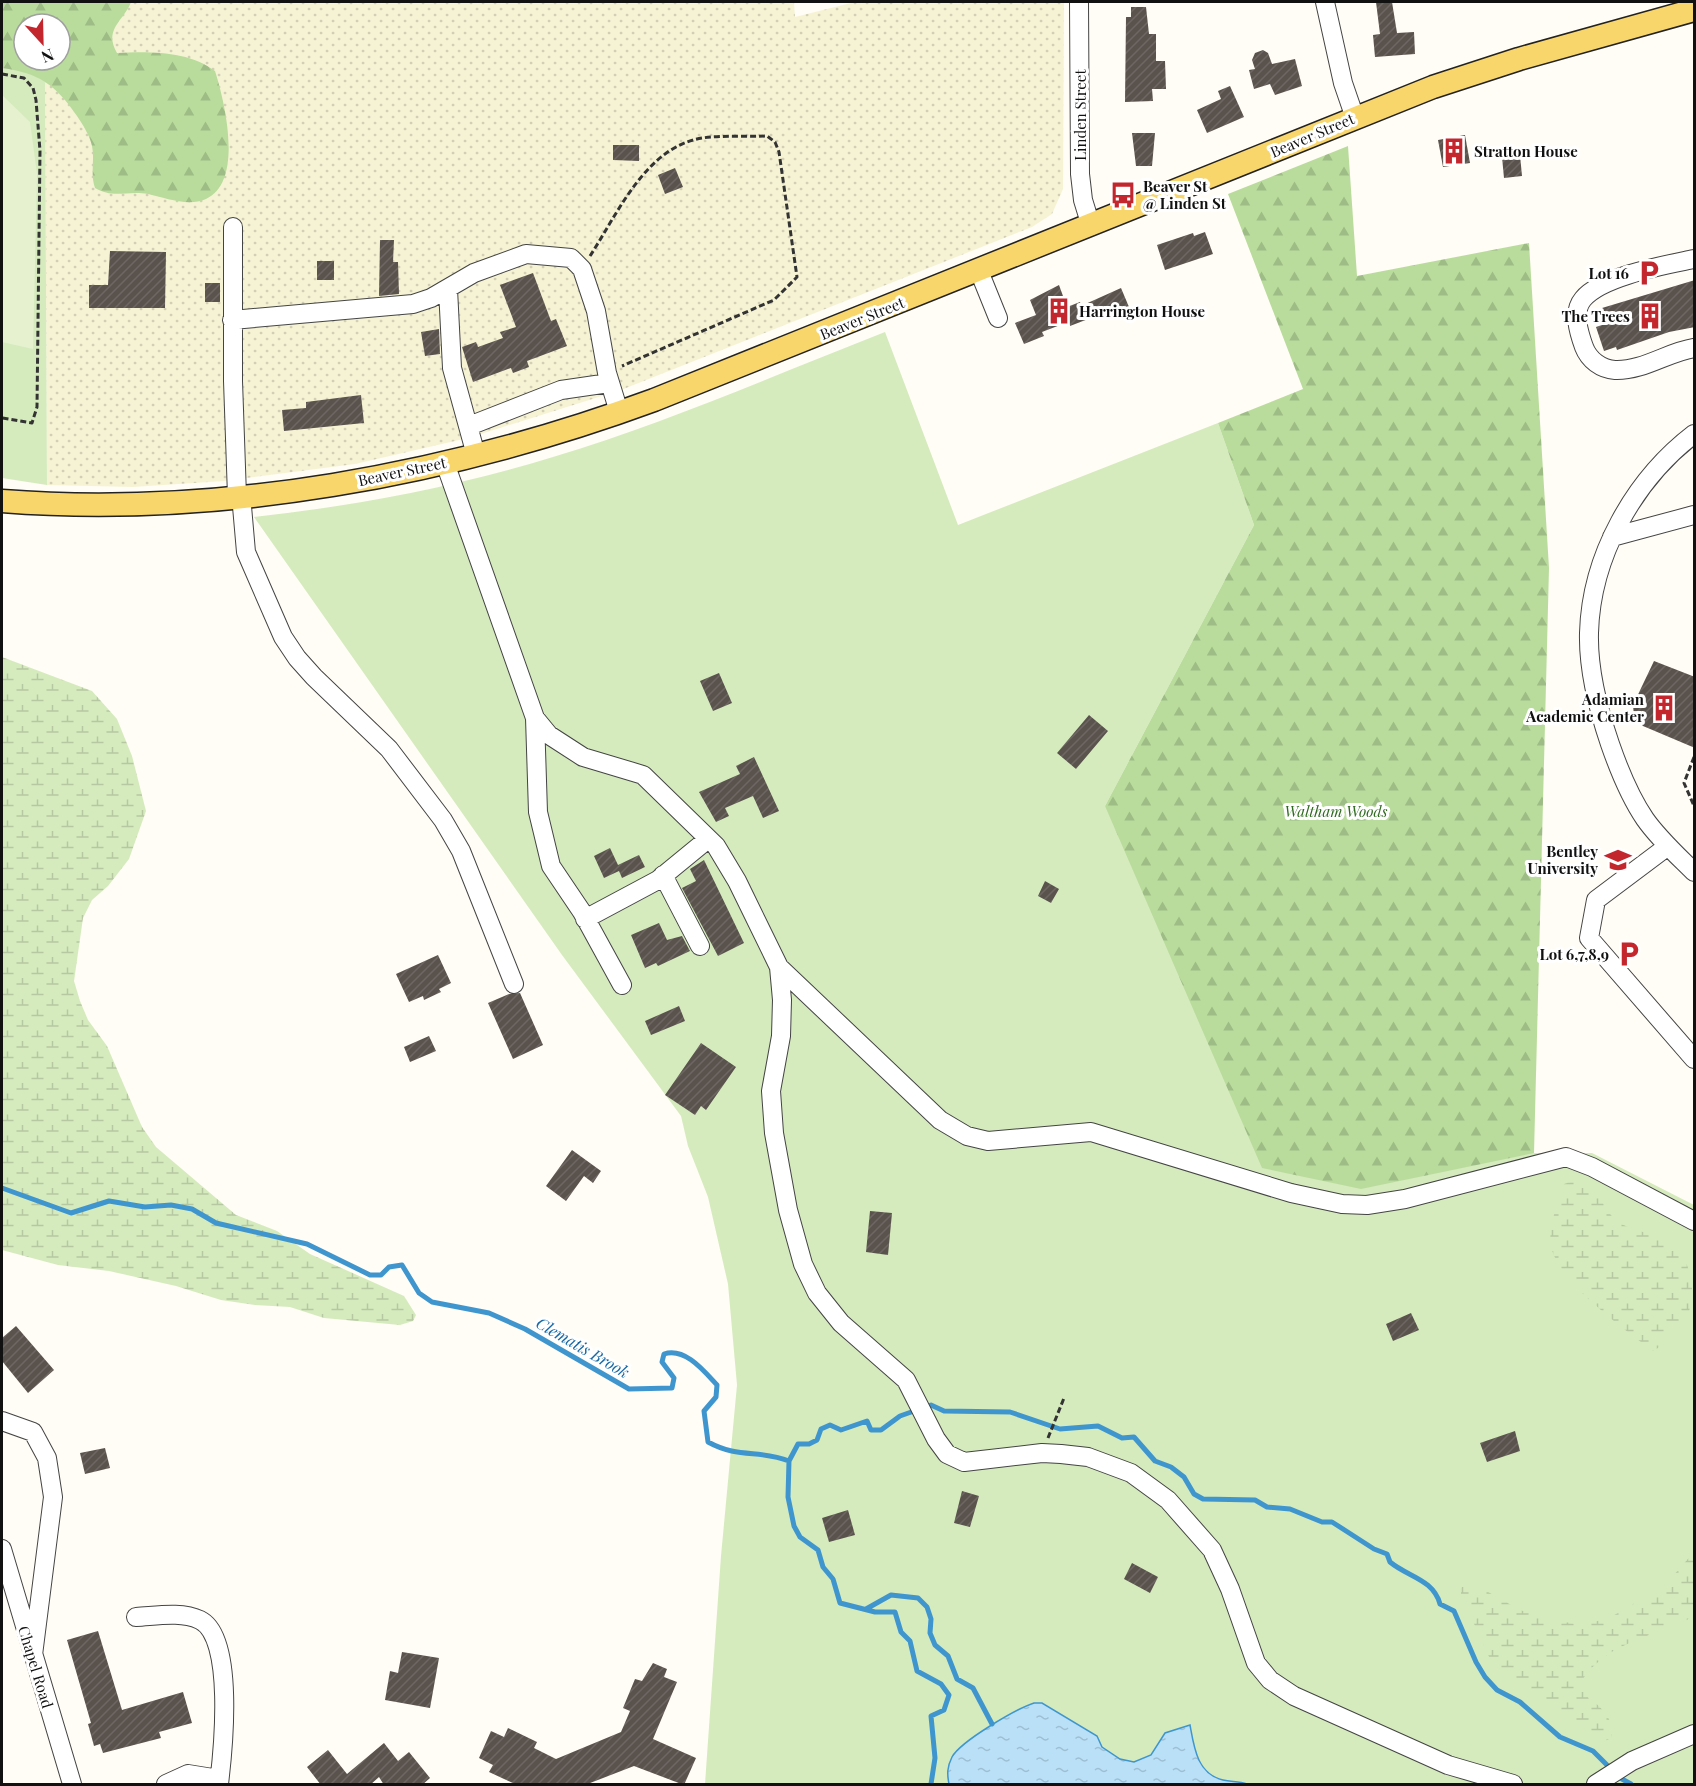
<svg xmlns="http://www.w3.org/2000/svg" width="1696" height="1786" font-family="'Playfair Display',serif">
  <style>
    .farmland { fill: url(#farmland-dots) }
    .green { fill: #d5ebbd }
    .forest { fill: url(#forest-firs); fill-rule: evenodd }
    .wetland { fill: url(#wetland-marsh) }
    .pitch { fill: #e6f2cf }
    .water { fill: url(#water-ripples); stroke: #3f96cf; stroke-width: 1.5 }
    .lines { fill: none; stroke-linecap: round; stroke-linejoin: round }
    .stream { stroke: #3f96cf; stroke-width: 5 }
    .building { fill: url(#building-hatch) }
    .minor-casing { stroke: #444; stroke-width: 20 }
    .major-casing { stroke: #222; stroke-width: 25 }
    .path { stroke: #333; stroke-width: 3; stroke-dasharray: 6 3; stroke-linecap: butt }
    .minor { stroke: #fff; stroke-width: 18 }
    .major { stroke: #f9d66b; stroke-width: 22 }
    .labels { text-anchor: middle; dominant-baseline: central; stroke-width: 6; stroke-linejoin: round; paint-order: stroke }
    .street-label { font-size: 15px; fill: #111; stroke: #fff }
    .poi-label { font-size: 15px; font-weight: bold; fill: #111; stroke: #fff; text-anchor: end }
    .park-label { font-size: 15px; font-style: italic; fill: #2f6b1f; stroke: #fff }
    .water-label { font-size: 16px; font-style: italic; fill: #1768a6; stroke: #fff }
  </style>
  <defs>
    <pattern id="farmland-dots" width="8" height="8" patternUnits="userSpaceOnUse" patternTransform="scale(1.5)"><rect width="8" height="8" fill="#f6f3d4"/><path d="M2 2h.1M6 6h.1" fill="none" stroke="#d2cfb5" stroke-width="1.8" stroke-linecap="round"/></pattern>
    <pattern id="forest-firs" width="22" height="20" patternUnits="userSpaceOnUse" patternTransform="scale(1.5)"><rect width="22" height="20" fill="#b9dc9c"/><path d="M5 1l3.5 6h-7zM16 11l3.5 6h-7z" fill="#9ebc85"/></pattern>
    <pattern id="wetland-marsh" width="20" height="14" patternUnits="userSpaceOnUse" patternTransform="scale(1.5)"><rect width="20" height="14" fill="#d5ebbd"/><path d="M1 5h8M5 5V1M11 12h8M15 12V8" fill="none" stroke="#b6c8a1"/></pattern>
    <pattern id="water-ripples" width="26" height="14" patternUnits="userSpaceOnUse" patternTransform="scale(1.5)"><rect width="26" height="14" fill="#b9e0f7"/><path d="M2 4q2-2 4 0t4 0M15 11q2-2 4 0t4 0" fill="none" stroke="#9ebfd3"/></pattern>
    <pattern id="building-hatch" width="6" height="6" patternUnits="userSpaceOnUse" patternTransform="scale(1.5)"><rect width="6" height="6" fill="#5a524d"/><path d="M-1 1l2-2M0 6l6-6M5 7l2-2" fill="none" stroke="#6d6662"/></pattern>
  </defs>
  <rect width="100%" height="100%" fill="#fffdf5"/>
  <path class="farmland" d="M 34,2 L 794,2 L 795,17 L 855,2 L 1064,2 L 1063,189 L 1052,214 L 1032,227 L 621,390 L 468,438 L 355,464 L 224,481 L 133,487 L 47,485 L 45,83 L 42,60 L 60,60 L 60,24 Z"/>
  <path class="green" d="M 2,2 L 24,24 L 24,60 L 42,60 L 45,83 L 47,485 L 2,478 Z
    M 885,332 L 958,525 L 1218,423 L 1254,525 L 1105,806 L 1534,1153 L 1592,1153 L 1694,1205 L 1694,1784 L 705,1784 L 721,1556 L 737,1385 L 728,1284 L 708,1197 L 688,1146 L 681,1116 L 562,955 L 254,517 C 355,506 455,487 553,457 C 666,423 775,375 885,332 Z"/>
  <path class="forest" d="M 2,2 L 131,2 C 124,21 103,29 117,53 C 148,51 190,51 215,71 C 225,102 244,182 206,199 C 188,207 166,198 148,194 C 128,190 113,199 95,188 C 90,174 95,160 92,146 C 90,136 83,125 77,116 C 56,85 39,73 2,68 ZM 24,24 L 60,24 L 60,60 L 24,60 Z
    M 1348,146 L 1357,276 L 1529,243 L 1549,568 L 1534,1153 L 1361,1189 L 1262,1168 L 1105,806 L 1254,525 L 1218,423 L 1303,389 L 1228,194 Z"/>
  <path class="wetland" d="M 2,657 L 92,691 L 117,719 L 132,756 L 146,811 L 129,859 L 108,886 L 92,900 L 83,918 L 74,981 L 80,1001 L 88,1020 L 107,1046 L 142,1127 L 156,1147 L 236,1215 L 277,1231 L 310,1254 L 404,1296 L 416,1315 L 413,1321 L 400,1325 L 324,1318 L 290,1307 L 255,1305 L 221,1300 L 176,1286 L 109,1271 L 58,1265 L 2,1250 Z
    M 1583,1178 C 1600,1188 1602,1209 1617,1221 C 1633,1233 1659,1232 1675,1247 C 1691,1261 1696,1293 1689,1311 C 1685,1318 1678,1322 1673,1328 C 1665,1337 1665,1345 1653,1351 C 1624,1329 1558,1282 1551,1246 C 1548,1232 1558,1197 1564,1184 Z
    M 1694,1552 L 1694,1616 C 1655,1638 1609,1640 1582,1680 L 1585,1695 C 1598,1704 1617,1720 1611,1738 L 1605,1741 L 1530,1693 L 1490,1659 L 1461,1595 L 1461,1588 L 1465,1584 L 1474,1584 L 1520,1610 L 1551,1620 L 1584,1625 L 1611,1617 L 1665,1585 Z"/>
  <path class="pitch" d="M 2,95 L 30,122 L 37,174 L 33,349 L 2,342 Z"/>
  <path class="water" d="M 1034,1703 L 1042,1703 L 1097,1736 L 1102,1747 L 1120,1759 L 1134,1762 L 1151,1755 L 1165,1733 L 1190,1725 C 1194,1747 1197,1774 1223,1780 C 1231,1782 1239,1781 1247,1784 L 949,1784 C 947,1774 947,1767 952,1757 C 961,1741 1016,1709 1034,1703 Z"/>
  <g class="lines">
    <path class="stream" d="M 2,1188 L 71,1213 L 109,1201 L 145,1207 L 171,1205 L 192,1209 L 216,1223 L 307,1244 L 370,1275 L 381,1275 L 389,1267 L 402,1265 L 419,1293 L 432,1302 L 489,1313 L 525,1329 L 629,1389 L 672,1388 L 674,1378 L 662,1362 L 664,1354 C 685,1347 704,1371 717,1385 L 716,1397 L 704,1411 L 708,1442 C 739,1459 759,1449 789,1461 L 798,1444 L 809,1444 L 817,1440 L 821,1429 L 830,1425 L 841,1430 L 867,1421 L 871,1430 L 881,1430 L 900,1416 L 931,1405 L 944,1411 L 1010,1412 L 1060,1429 L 1098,1426 L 1122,1438 L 1134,1437 L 1155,1461 L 1171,1467 L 1184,1477 L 1194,1494 L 1203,1499 L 1255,1500 L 1267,1507 L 1290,1509 L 1322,1522 L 1332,1522 L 1374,1549 L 1387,1554 L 1390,1562 C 1408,1577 1433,1579 1440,1604 L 1454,1611 L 1476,1662 L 1485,1677 L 1497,1690 L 1520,1702 L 1560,1737 L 1593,1751 L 1608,1766
      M 789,1461 L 788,1497 L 794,1526 L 800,1537 L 818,1550 L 823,1567 L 833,1579 L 840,1603 L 875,1612 L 895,1612 L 901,1632 L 910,1641 L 917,1671 L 941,1684 L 949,1695 L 944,1710 L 931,1716 L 935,1758 L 931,1784
      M 866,1609 L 891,1595 L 918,1598 L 927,1607 L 931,1619 L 930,1633 L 935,1645 L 948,1656 L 957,1679 L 973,1688 L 992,1724
      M 1622,1779 L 1631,1784"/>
  </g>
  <path class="building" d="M 1376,2 L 1392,2 L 1397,33 L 1414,32 L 1415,54 L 1375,57 L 1373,35 L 1380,34 Z
    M 1131,7 L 1146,7 L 1149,34 L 1156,34 L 1156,61 L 1165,61 L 1166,89 L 1152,89 L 1153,101 L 1125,102 L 1126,17 L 1131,17 Z
    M 1263,50 L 1268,53 L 1272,64 L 1295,59 L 1302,86 L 1275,95 L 1270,84 L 1254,89 L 1249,70 L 1255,69 L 1252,60 L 1255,53 Z
    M 1230,86 L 1244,117 L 1207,133 L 1197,110 L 1221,99 L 1218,91 Z
    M 1132,133 L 1155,133 L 1152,166 L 1136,166 Z
    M 1465,135 L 1470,163 L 1443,167 L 1438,140 Z
    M 613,145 L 639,145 L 639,161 L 613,160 Z
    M 1520,155 L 1522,176 L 1504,178 L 1502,157 Z
    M 675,168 L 683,187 L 665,194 L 658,175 Z
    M 1205,232 L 1213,254 L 1165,270 L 1157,245 L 1193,233 L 1194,236 Z
    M 380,240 L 394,240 L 393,262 L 398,262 L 399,294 L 379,296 Z
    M 110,251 L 166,252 L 165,308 L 89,308 L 89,285 L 108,285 Z
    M 317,261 L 334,261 L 334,280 L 317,280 Z
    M 533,273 L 551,321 L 556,319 L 567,346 L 527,361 L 529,367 L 513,373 L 511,368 L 473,382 L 462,347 L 476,342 L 478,347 L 503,338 L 500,332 L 516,327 L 500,285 Z
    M 1695,280 L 1695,327 L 1669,332 L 1617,350 L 1616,347 L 1604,351 L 1596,327 L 1608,323 L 1602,308 Z
    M 205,283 L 220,283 L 220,302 L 205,302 Z
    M 1059,285 L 1067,307 L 1080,302 L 1081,306 L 1121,288 L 1129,307 L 1110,315 L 1109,311 L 1070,326 L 1068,322 L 1042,332 L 1044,336 L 1024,344 L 1015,323 L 1036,315 L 1030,300 Z
    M 439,329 L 440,354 L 425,356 L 421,332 Z
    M 361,395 L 364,423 L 284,431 L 282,410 L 306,408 L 306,402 Z
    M 1654,661 L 1695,677 L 1695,748 L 1643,726 L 1634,716 L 1633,705 Z
    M 719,673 L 732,703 L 713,711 L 700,681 Z
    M 1089,715 L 1108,731 L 1076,769 L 1057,753 Z
    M 754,757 L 779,811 L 763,818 L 753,796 L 725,808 L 729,816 L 716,822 L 699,792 L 740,774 L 736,766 Z
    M 610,848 L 618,865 L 639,855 L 645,867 L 622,878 L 619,871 L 604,878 L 594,856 Z
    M 704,860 L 744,943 L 718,956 L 682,888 L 696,881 L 690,869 Z
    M 1045,881 L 1059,889 L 1051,903 L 1038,896 Z
    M 659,923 L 667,940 L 682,936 L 690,951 L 658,966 L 656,963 L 645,968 L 631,935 Z
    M 438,955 L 451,983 L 439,989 L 441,992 L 424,1000 L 423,996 L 409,1002 L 396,974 Z
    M 520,993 L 543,1045 L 513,1059 L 488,1003 L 509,994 Z
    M 679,1006 L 685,1021 L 651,1035 L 645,1021 Z
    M 429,1036 L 436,1051 L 410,1062 L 404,1047 Z
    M 701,1043 L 736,1067 L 706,1110 L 701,1106 L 695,1115 L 665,1095 Z
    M 572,1150 L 601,1171 L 593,1183 L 584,1176 L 566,1201 L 546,1186 Z
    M 870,1211 L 892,1213 L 888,1255 L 866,1252 Z
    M 1411,1313 L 1419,1330 L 1393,1341 L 1386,1324 Z
    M 16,1326 L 54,1370 L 28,1393 L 2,1361 L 2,1338 Z
    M 1515,1431 L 1520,1451 L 1487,1462 L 1480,1443 Z
    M 105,1448 L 110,1468 L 85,1474 L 80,1453 Z
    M 962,1491 L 979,1496 L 970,1527 L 954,1523 Z
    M 848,1510 L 855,1535 L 829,1542 L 822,1518 Z
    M 1132,1563 L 1158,1577 L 1150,1593 L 1124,1579 Z
    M 98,1631 L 122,1710 L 183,1692 L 192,1723 L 159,1732 L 161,1738 L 103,1753 L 100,1744 L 94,1746 L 88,1724 L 91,1723 L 67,1640 Z
    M 402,1652 L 439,1658 L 430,1708 L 385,1700 L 390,1671 L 398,1673 Z
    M 653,1663 L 667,1669 L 664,1677 L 677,1682 L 653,1739 L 696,1758 L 684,1785 L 634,1766 L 585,1785 L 517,1785 L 489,1772 L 493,1765 L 479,1758 L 491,1731 L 504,1737 L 508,1728 L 537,1742 L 534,1748 L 556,1759 L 621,1732 L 630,1711 L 623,1708 L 635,1679 L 642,1681 Z
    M 384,1743 L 398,1761 L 409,1752 L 430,1778 L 422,1785 L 384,1785 L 379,1777 L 370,1785 L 321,1785 L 307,1767 L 328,1750 L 347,1774 Z"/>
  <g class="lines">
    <g class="minor-casing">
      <path id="minor" d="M 1079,2 L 1080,174 L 1083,200 L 1091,226
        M 1325,2 L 1343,83 L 1355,118
        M 233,227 L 233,381 L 237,496
        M 1694,259 C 1666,265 1602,276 1583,299 C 1572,312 1579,333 1584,347 C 1589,360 1601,369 1615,370 C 1643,371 1668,352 1694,348
        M 979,271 L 998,318
        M 448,289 L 452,368 L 476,455
        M 232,320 L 413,304 L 431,298 L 474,273 L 526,254 L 571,258 L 582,269 L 596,311 L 607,373 L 619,412
        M 469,426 L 561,390 L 609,383
        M 1694,434 C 1634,480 1591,556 1589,633 C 1588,671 1598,709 1610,744 C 1619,770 1630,797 1645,819 C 1659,839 1678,856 1694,872
        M 445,463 L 535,718 L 538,812 L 551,866 L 582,912 L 622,985
        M 241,495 L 246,552 L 283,637 L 297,658 L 314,677 L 389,749 L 443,820 L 461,851 L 514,984
        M 1612,537 L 1694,515
        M 535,718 L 549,735 L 583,757 L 643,775 L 716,846 L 737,881 L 779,967 L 782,1000 L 781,1036 L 771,1091 L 774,1133 L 788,1210 L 803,1264 L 817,1293 L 841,1323 L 906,1380 L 936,1439 L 947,1454 L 964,1462 L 1042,1453 L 1061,1454 L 1088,1457 L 1131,1473 L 1168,1500 L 1212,1550 L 1230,1589 L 1256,1663 L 1270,1680 L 1294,1696 L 1448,1765 L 1513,1784
        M 1668,846 L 1596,900 L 1589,938 L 1694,1059
        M 663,875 L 700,946
        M 585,919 L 658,880 L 708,839
        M 779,967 L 940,1120 L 967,1136 L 988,1141 L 1091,1132 L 1291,1193 L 1342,1204 L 1367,1205 L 1405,1199 L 1566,1157 L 1592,1167 L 1694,1221
        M 2,1421 L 33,1432 L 47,1458 L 53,1497 L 33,1655
        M 2,1549 L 72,1784
        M 136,1617 C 156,1616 181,1611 200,1620 C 235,1637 223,1751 219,1784
        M 166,1784 L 188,1774 L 219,1779
        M 1596,1784 L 1632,1761 L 1694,1734"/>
    </g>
    <g class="major-casing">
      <path id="major" d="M 2,501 C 219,518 450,475 654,400 L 1433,87 L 1519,59 L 1694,10"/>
    </g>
    <path class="path" d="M 2,74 L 24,78 L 33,88 L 36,100 L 40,151 L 37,407 L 32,423 L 2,418
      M 590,256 C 618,213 646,147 702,138 C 723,135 746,137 767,136 L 775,142 L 779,152 L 797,277 L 774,300 L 622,366
      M 1694,757 L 1684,783 L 1694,806
      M 1048,1438 L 1064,1398"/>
    <use href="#minor" class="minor"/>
    <use href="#major" class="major"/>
  </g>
  <defs>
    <g id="building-bare" transform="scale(2.07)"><path d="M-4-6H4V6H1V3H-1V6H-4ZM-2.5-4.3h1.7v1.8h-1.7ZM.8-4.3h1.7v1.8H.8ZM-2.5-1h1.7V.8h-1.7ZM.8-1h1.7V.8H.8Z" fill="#c4262e" stroke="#fff" stroke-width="2.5" paint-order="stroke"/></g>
    <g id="bus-bare" transform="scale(2.07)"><path d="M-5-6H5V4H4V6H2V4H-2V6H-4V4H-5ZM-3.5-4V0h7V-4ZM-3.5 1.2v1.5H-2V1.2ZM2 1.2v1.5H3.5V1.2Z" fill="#c4262e" stroke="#fff" stroke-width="2.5" paint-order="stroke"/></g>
    <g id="parking-bare" transform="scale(2.07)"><path d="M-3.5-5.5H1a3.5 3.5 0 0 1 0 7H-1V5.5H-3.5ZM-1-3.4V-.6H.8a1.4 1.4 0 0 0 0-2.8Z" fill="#c4262e" stroke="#fff" stroke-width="2.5" paint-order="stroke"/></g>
    <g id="university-bare" transform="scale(2.07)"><path d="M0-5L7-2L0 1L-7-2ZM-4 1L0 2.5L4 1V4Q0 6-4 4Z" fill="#c4262e" stroke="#fff" stroke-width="2.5" paint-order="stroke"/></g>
  </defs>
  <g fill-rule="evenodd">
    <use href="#building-bare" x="1454" y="151"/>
    <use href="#bus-bare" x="1123" y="195"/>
    <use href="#parking-bare" x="1649" y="273"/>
    <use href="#building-bare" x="1059" y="311"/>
    <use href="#building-bare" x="1650" y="316"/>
    <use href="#building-bare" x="1664" y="708"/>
    <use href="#university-bare" x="1618" y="860"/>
    <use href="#parking-bare" x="1629" y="954"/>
  </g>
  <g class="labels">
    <g class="street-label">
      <text transform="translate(1080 115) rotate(-90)">Linden Street</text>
      <text transform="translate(1312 135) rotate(-23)">Beaver Street</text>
      <text transform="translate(862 318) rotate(-22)">Beaver Street</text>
      <text transform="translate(402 471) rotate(-12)">Beaver Street</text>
      <text transform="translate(36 1667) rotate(73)">Chapel Road</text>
    </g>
    <g class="poi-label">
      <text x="1474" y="151" text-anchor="start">Stratton House</text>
      <text x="1143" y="186" text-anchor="start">Beaver St<tspan x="1143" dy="17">@ Linden St</tspan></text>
      <text x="1629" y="273">Lot 16</text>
      <text x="1079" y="311" text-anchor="start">Harrington House</text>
      <text x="1630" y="316">The Trees</text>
      <text x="1644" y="699">Adamian<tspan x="1644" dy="17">Academic Center</tspan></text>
      <text x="1598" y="851">Bentley<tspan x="1598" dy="17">University</tspan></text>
      <text x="1609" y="954">Lot 6,7,8,9</text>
    </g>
    <g class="park-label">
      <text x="1336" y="811">Waltham Woods</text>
    </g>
    <g class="water-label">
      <text transform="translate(583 1347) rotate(30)">Clematis Brook</text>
    </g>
  </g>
  <rect width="1696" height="1786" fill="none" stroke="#111111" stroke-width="6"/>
  <g transform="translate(42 42) rotate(158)"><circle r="28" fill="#ffffff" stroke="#a0a0a0" stroke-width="1.5"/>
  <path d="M0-4.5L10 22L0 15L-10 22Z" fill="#c4262e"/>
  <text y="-9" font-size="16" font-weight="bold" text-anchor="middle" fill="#111111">N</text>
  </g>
</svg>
